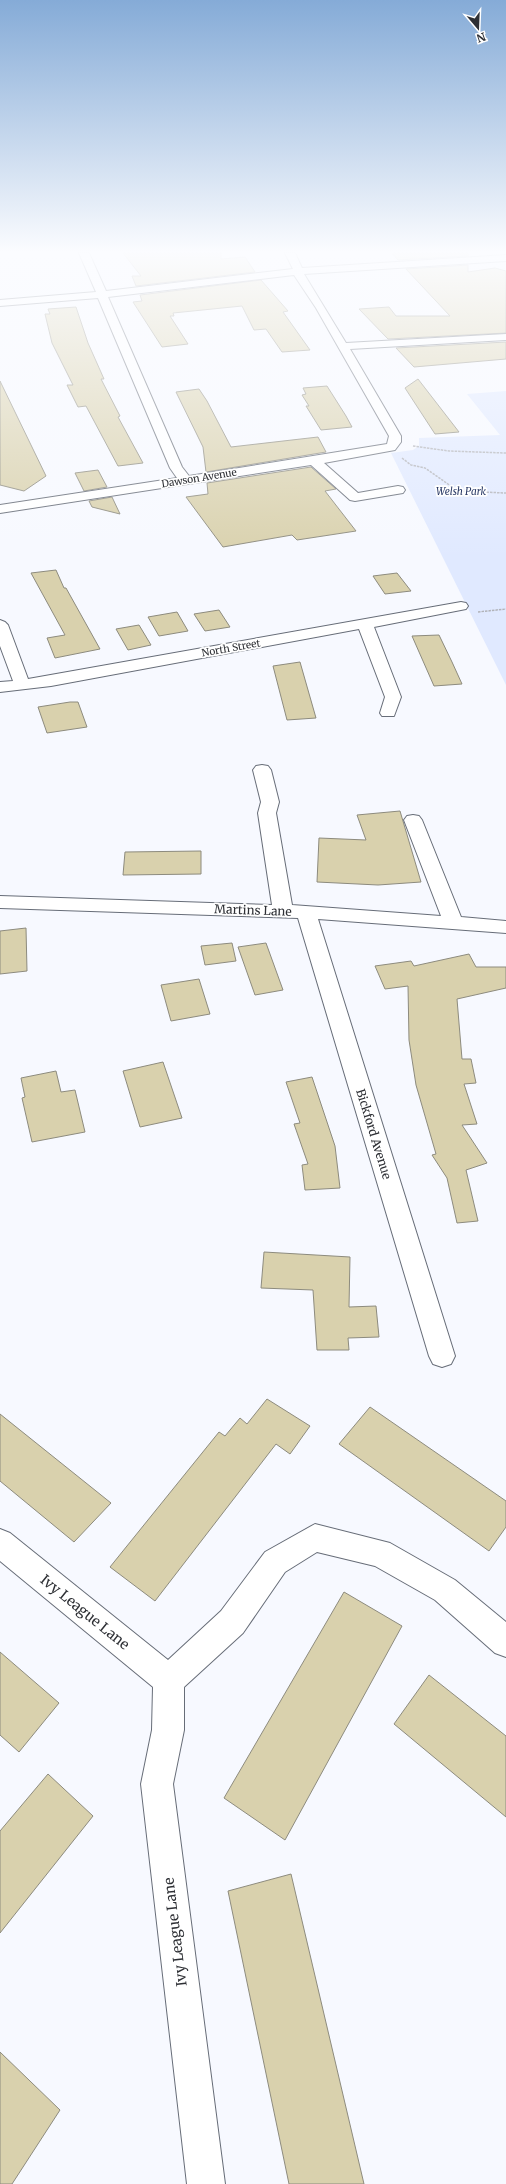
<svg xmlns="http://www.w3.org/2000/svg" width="506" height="2184" font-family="Merriweather,serif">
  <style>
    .green { fill: #e0e9ff }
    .building { fill: #d9d1ad; stroke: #8d8b7e }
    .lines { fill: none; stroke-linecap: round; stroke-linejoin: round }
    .minor-casing { stroke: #676d78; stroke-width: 2 }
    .path { stroke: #b1b3b9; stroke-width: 1.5; stroke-dasharray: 2.5 1; stroke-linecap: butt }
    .minor { fill: #fff; fill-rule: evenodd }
    .labels { text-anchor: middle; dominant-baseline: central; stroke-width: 3.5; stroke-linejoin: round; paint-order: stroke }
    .far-street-label { font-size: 10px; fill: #2e3035; stroke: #fff }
    .far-park-label { font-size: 10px; font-style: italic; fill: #293965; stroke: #fff }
    .street-label { font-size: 12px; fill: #2e3035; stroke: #fff }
    .near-street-label { font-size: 14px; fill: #2e3035; stroke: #fff }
  </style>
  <rect width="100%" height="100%" fill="#f7f9ff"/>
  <path class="green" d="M 506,391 L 506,685 L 391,453 L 413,450 L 419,446 L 419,438 L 500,435 L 467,394 Z"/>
  <path class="building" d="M 123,253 L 221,253 L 221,259 L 245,257 L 255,272 L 136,286 L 132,276 L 141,276 Z
    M 392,253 L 468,253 L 468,256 L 398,260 Z
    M 468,265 L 468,272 L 495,268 L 506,271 L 506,333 L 388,339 L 359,309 L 389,307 L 396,316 L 450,316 L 406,269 Z
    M 261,280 L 288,311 L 283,312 L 310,350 L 282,352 L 266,329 L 254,330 L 242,306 L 173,313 L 174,316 L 170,316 L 188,344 L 162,347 L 133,302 L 142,301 L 140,295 Z
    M 76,307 L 88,343 L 104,379 L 101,379 L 120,416 L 118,417 L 143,463 L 118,466 L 86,406 L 78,407 L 67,385 L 73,385 L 52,343 L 45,314 L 50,314 L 48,309 Z
    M 506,342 L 506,359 L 414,367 L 396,348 Z
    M 418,379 L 459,432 L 435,434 L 405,388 Z
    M 0,381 L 46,476 L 24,491 L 0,485 Z
    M 327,386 L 346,416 L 352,427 L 321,430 L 306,406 L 309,406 L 302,395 L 306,394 L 303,388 Z
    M 199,389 L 207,401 L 231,447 L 318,437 L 326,452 L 206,472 L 203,447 L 176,392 Z
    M 311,467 L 336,489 L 325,491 L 356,531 L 297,540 L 292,535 L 223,547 L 186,497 L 208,494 L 207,483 Z
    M 98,470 L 107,487 L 84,491 L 75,473 Z
    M 112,497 L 120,514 L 92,507 L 89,501 Z
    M 56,570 L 64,588 L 66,588 L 100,649 L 55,658 L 47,638 L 65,635 L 31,573 Z
    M 397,573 L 411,591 L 385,594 L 373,576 Z
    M 219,610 L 230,627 L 205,631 L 194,614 Z
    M 177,612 L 188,631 L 159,636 L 148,617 Z
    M 139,625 L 151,645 L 128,650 L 116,629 Z
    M 439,635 L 452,662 L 462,684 L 434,686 L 412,636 Z
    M 300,662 L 316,718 L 287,720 L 273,666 Z
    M 70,702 L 78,702 L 87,727 L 47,733 L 38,707 Z
    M 400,811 L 421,882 L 378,885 L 317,882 L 319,838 L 366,840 L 357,815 Z
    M 201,851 L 201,874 L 123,875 L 125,852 Z
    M 26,928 L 27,971 L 0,974 L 0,931 Z
    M 232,943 L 236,961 L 205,965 L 201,946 Z
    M 266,943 L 283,990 L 255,995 L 238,947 Z
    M 469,954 L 476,967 L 506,967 L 506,988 L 457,999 L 462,1059 L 471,1059 L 476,1083 L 464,1084 L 477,1124 L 462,1125 L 487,1163 L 466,1170 L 478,1221 L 457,1223 L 447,1178 L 432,1155 L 436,1154 L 416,1085 L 409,1040 L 408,986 L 385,989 L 375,966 L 411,961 L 414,966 Z
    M 199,979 L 210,1014 L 171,1021 L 161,985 Z
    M 163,1062 L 182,1118 L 140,1127 L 123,1071 Z
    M 56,1071 L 61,1092 L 75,1090 L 85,1132 L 32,1142 L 22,1098 L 25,1097 L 21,1078 Z
    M 312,1077 L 335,1146 L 340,1188 L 305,1190 L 302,1165 L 308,1164 L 294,1124 L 300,1123 L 286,1082 Z
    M 264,1252 L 350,1257 L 349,1307 L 376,1306 L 379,1337 L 348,1338 L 349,1350 L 317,1350 L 313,1290 L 261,1288 Z
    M 267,1399 L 310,1426 L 290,1454 L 276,1444 L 155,1601 L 110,1567 L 219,1432 L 225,1436 L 240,1418 L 247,1424 Z
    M 370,1407 L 506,1501 L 506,1527 L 489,1551 L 339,1444 Z
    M 0,1414 L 111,1503 L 74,1542 L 0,1481 Z
    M 344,1592 L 402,1626 L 285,1840 L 224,1798 Z
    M 0,1652 L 59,1703 L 19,1752 L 0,1735 Z
    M 429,1675 L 506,1736 L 506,1817 L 394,1724 Z
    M 48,1774 L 93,1816 L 0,1933 L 0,1831 Z
    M 291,1874 L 364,2184 L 289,2184 L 228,1891 Z
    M 0,2052 L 60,2110 L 12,2184 L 0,2184 Z"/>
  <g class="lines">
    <g class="minor-casing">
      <path id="minor" d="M 79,253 L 89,253 L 106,291 L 293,269 L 285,253 L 295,253 L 302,268 L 506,255 L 506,261 L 304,274 L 346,343 L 506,334 L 506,340 L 350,349 L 401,436 L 401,442 L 395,450 L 324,463 L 358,493 L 398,486 L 403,487 L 405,490 L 403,493 L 355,501 L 350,500 L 311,465 L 0,513 L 0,505 L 177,478 L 170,468 L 98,298 L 0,306 L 0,300 L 96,292 ZM 294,275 L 316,308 L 389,436 L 387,444 L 189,476 L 182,467 L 108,297 Z
        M 461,602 L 466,603 L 468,606 L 466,609 L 374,627 L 401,697 L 394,716 L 382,716 L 380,713 L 385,697 L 359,629 L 51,686 L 0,692 L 0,682 L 13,681 L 0,646 L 0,620 L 5,622 L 8,625 L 28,679 Z
        M 262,765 L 268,766 L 271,770 L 279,802 L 276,813 L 292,905 L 441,916 L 404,820 L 407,816 L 413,815 L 419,816 L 422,820 L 461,917 L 506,921 L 506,933 L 318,919 L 455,1356 L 451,1364 L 442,1367 L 433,1364 L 429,1356 L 298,918 L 0,908 L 0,896 L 272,905 L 258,813 L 261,802 L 253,770 L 256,766 Z
        M 315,1524 L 390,1543 L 455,1580 L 506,1622 L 506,1657 L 495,1653 L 435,1600 L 375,1566 L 317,1552 L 285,1572 L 243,1633 L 184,1687 L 184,1730 L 173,1784 L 225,2184 L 187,2184 L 141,1784 L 152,1730 L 153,1687 L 0,1561 L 0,1529 L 10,1533 L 168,1660 L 221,1611 L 265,1552 Z"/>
    </g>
    <path class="path" d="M 413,446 L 449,451 L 506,453
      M 402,458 L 411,465 L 425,468 L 458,491 L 506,493
      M 478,612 L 506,609"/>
    <use href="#minor" class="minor"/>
  </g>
  <linearGradient id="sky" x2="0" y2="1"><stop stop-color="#85abd7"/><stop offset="0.45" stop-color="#fbfcff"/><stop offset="1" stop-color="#fbfcff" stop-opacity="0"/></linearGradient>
  <rect width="506" height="559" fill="url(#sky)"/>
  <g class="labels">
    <g class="far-street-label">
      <text transform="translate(199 478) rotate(-9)">Dawson Avenue</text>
      <text transform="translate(231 648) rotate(-10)">North Street</text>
    </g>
    <g class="far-park-label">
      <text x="461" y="491">Welsh Park</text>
    </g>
    <g class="street-label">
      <text transform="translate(253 910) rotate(2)">Martins Lane</text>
      <text transform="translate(374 1134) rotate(73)">Bickford Avenue</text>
    </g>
    <g class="near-street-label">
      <text transform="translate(85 1612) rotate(39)">Ivy League Lane</text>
      <text transform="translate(175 1932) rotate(-97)">Ivy League Lane</text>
    </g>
  </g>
  <g transform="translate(478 28) rotate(161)" stroke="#ffffff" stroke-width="3" paint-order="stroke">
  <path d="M0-3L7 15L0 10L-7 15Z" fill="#2e3035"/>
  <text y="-6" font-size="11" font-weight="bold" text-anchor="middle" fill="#2e3035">N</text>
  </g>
</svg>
